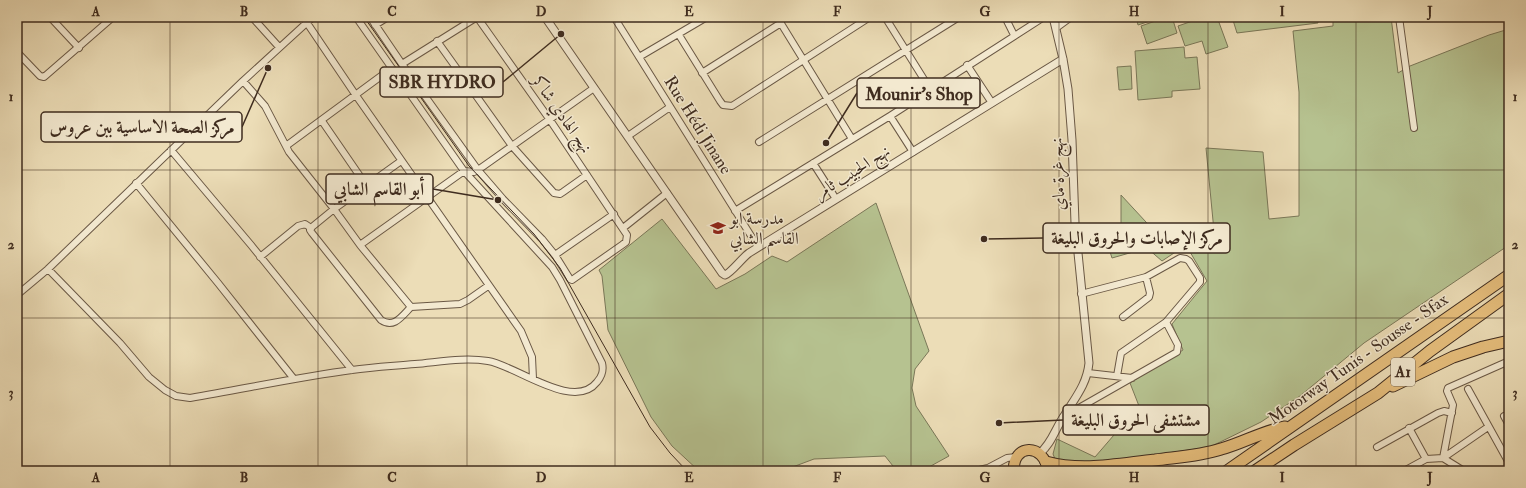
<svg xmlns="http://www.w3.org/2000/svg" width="1526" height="488" font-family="'IM FELL Double Pica',Amiri,serif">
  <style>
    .green { fill: #b6c290; stroke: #7a7758 }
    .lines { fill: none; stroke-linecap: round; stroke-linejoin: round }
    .minor-casing { stroke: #6a5845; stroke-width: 8 }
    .tertiary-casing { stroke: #6a5845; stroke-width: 9 }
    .trunk-casing { stroke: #3f2c1f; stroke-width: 12 }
    .motorway-casing { stroke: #3f2c1f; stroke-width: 13 }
    .minor { stroke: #f3e9d0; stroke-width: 6 }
    .tertiary { stroke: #f3e9d0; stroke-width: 7 }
    .trunk { stroke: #e6be7c; stroke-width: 10 }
    .motorway { stroke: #e6be7c; stroke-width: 11 }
    .tram { stroke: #3f2c1f; stroke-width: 1 }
    .grid { fill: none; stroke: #3f2c1f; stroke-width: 1; stroke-opacity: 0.55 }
    .labels { text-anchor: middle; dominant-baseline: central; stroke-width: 3; stroke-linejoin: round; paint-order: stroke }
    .shield { fill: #f3e9d0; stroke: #756554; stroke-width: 1 }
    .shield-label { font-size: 16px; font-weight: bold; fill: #3f2c1f }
    .street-label { font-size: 17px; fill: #3f2c1f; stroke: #f3e9d0 }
    .poi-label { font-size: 17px; fill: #3f2c1f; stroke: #f3e9d0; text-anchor: start }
    .leader { fill: none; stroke: #3f2c1f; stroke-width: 1.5 }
    .callout-dot { fill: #3f2c1f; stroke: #f3e9d0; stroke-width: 1.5 }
    .callout { fill: #f3e9d0; stroke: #3f2c1f; stroke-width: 1.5 }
    .callout-label { font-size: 18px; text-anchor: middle; font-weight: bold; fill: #3f2c1f }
    .neatline { fill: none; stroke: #3f2c1f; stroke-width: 1.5 }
    .grid-label { font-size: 13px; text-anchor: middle; font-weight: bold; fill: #3f2c1f }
  </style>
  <rect width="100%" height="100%" fill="#ecddb7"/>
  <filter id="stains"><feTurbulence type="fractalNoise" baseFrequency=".005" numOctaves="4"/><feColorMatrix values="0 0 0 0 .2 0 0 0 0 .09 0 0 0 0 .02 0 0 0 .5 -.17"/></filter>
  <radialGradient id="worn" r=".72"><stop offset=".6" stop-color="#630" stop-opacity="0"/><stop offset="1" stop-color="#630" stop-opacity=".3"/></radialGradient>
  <path class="green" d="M 1136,17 L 1162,17 L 1138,25 Z
    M 1167,17 L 1172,17 L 1177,33 L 1147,44 L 1141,26 Z
    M 1204,17 L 1217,17 L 1228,47 L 1206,54 L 1202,41 L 1185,46 L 1178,26 Z
    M 1232,17 L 1317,17 L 1318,23 L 1237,33 Z
    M 1333,17 L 1391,17 L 1398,73 L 1410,66 L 1489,35 L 1509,29 L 1509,245 L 1364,343 L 1300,396 L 1261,422 L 1210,447 L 1096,463 L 1065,464 L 1055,459 L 1053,454 L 1057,439 L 1095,457 L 1139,406 L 1130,383 L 1183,350 L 1172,324 L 1207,281 L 1186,245 L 1162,261 L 1147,248 L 1112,258 L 1105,236 L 1121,235 L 1121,195 L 1158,235 L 1214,231 L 1206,148 L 1263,152 L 1269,219 L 1299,216 L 1299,92 L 1293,31 L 1333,26 Z
    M 1184,47 L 1185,58 L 1197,57 L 1200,89 L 1172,91 L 1172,97 L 1138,100 L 1135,51 Z
    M 1131,66 L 1132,89 L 1119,90 L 1117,67 Z
    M 876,203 L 929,351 L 915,369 L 912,388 L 916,406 L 949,456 L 929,467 L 897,471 L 885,456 L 814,459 L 782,471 L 699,471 L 672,446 L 651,417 L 608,330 L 602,276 L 599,270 L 662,219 L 716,289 L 745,274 L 772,256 L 787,262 Z"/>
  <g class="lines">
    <g class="minor-casing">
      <path id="minor" d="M 50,17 L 79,48
        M 252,17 L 279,47
        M 303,17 L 355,94 L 521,331 L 532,357 L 533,379
        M 370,17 L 402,64 L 478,170 L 503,199 L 542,239 L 555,255 L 570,279 L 572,280 L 622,245 L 626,242 L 627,235 L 550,120 L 477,17
        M 614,17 L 758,247
        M 777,17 L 852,139
        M 885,17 L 930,89
        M 1005,17 L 1014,35
        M 1399,17 L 1414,128
        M 17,23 L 23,17
        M 375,25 L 388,17
        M 1056,28 L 1071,17
        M 679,35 L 720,101 L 723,105 L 732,106 L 870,17
        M 437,41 L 512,146 L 554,193 L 560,194 L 563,192 L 587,175
        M 17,52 L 40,76 L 44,77 L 113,17
        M 639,57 L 707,17
        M 402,64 L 477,17
        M 967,65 L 992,103
        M 702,73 L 781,23
        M 243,81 L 265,106 L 289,152 L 334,209 L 360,245 L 411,307 L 460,304 L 468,300 L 488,286
        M 890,116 L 913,152
        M 322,121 L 366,185
        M 628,136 L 670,107
        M 759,142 L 959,17
        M 286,146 L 392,68
        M 171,150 L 251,245 L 352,370
        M 401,161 L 334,209 L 312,227 L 310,230 L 312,233 L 381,320 C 394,329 402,316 411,307
        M 813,163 L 836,199
        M 136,183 L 218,283 L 294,379
        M 735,211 L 890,116 L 1044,17
        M 623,228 L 667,193
        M 360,245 L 464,171 L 474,172 L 478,170 L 594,88
        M 555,255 L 614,214
        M 260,257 L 298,226 L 305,224 L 311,228
        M 48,269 L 120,343 L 149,377 L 165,390 L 176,396 L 190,398 C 244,389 298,377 352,370 C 373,367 394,366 415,364 C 439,362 464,357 488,361 C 515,365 574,412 597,382 C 602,376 604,371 602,363 L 560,280 L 552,267 L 464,171 L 356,17
        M 1081,294 L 1146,277 L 1180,258 L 1186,259 L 1189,261 L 1200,278 L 1200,282 L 1166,322 L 1121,353 L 1117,376
        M 17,295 L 48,269 L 243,81 L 313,17
        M 1123,317 L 1149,297 L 1150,293 L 1146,277
        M 1088,373 L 1132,378
        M 1468,389 L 1509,463
        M 1504,416 L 1509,425
        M 1063,417 L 1177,352 L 1178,345 L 1166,322
        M 1409,428 L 1426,459
        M 1377,447 L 1438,413 L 1444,411 L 1452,413
        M 1443,458 L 1453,405 L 1447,391 L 1448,388 L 1509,361
        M 1443,458 L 1488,427
        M 988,468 L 1005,471
        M 975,471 L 988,468 L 1007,458 L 1016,457
        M 1404,471 L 1426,459 L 1443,458 L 1464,471"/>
    </g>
    <g class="tertiary-casing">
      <path id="tertiary" d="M 545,17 L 722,273 L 725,275 C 731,273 742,258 749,253 L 1063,59
        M 1040,453 C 1052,443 1055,429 1064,416 C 1075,398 1087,384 1089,363 L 1075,223 L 1072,140 L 1068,89 L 1063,59 L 1053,17"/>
    </g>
    <g class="trunk-casing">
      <path id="trunk" d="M 1014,471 C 1012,444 1044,442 1048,471"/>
    </g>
    <g class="motorway-casing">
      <path id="motorway" d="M 1393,386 L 1453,357 L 1483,347 L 1509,341
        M 1046,462 C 1082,472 1118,464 1155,460 C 1177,457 1200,456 1221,449 C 1243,443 1263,431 1285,427
        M 1227,471 L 1509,275
        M 1255,471 L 1294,445 L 1378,393 L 1430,351 L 1509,294"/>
    </g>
    <use href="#minor" class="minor"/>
    <use href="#tertiary" class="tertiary"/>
    <use href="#trunk" class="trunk"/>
    <use href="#motorway" class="motorway"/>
    <path class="tram" d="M 364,17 L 469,166 L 534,234 L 560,268 L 650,427 L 670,453 L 687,471"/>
  </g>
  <path class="grid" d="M 170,17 L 170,471M 318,17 L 318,471M 467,17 L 467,471M 615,17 L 615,471M 763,17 L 763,471M 911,17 L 911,471M 1059,17 L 1059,471M 1208,17 L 1208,471M 1356,17 L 1356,471M 17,170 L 1509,170M 17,318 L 1509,318"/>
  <defs>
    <g id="school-bare" transform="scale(1.2)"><path d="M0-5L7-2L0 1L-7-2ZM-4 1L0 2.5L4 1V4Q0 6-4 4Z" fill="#8f2418" stroke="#f3e9d0" stroke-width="2.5" paint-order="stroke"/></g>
  </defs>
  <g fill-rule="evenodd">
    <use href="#school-bare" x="718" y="228"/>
  </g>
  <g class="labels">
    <rect class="shield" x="1391" y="358" width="24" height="28" rx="3"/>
    <g class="shield-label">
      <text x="1403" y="372">A1</text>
    </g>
    <g class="street-label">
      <text transform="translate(562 114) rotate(55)">نهج الهادي شاكر</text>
      <text transform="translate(698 125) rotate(58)">Rue Hédi Jinane</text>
      <text transform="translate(852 172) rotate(-32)">نهج الحبيب ثامر</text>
      <text transform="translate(1058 174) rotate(-92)">نهج غرة ماي</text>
      <text transform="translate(1358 359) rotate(-35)">Motorway Tunis - Sousse - Sfax</text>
    </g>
    <g class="poi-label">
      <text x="730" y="218">مدرسة ابو<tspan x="730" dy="20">القاسم الشابي</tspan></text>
    </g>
  </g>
  <path class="leader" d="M561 34L503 82M826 143L857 93M268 68L242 127M498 200L433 189M984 239L1043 238M999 423L1063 420"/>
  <g class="callout-dot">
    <circle cx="561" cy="34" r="4"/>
    <circle cx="826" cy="143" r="4"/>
    <circle cx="268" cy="68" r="4"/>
    <circle cx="498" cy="200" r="4"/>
    <circle cx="984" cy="239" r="4"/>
    <circle cx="999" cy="423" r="4"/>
  </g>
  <g class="callout">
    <rect x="380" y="67" width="123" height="30" rx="4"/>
    <rect x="857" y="78" width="123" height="30" rx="4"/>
    <rect x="41" y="112" width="201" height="30" rx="4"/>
    <rect x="326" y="174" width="107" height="30" rx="4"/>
    <rect x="1043" y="223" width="187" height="30" rx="4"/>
    <rect x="1063" y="405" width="146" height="30" rx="4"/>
  </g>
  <g class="callout-label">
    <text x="442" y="88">SBR HYDRO</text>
    <text x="919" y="100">Mounir's Shop</text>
    <text x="142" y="133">مركز الصحة الاساسية ببن عروس</text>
    <text x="379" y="195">أبو القاسم الشابي</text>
    <text x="1137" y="244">مركز الإصابات والحروق البليغة</text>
    <text x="1136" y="426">مشتشفى الحروق البليغة</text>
  </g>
  <rect width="1526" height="488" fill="none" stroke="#ecddb7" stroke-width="44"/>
  <rect x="22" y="22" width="1482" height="444" class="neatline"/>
  <g class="grid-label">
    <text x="96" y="16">A</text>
    <text x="244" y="16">B</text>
    <text x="392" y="16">C</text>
    <text x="541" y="16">D</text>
    <text x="689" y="16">E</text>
    <text x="837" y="16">F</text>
    <text x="985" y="16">G</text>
    <text x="1134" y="16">H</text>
    <text x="1282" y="16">I</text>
    <text x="1430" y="16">J</text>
    <text x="11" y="101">1</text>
    <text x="1515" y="101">1</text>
    <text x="11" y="249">2</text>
    <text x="1515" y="249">2</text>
    <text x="11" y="397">3</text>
    <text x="1515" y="397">3</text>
    <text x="96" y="482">A</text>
    <text x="244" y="482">B</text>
    <text x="392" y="482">C</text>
    <text x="541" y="482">D</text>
    <text x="689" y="482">E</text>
    <text x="837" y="482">F</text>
    <text x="985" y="482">G</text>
    <text x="1134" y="482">H</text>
    <text x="1282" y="482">I</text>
    <text x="1430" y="482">J</text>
  </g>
  <rect width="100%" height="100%" filter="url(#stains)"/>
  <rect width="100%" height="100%" fill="url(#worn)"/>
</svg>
